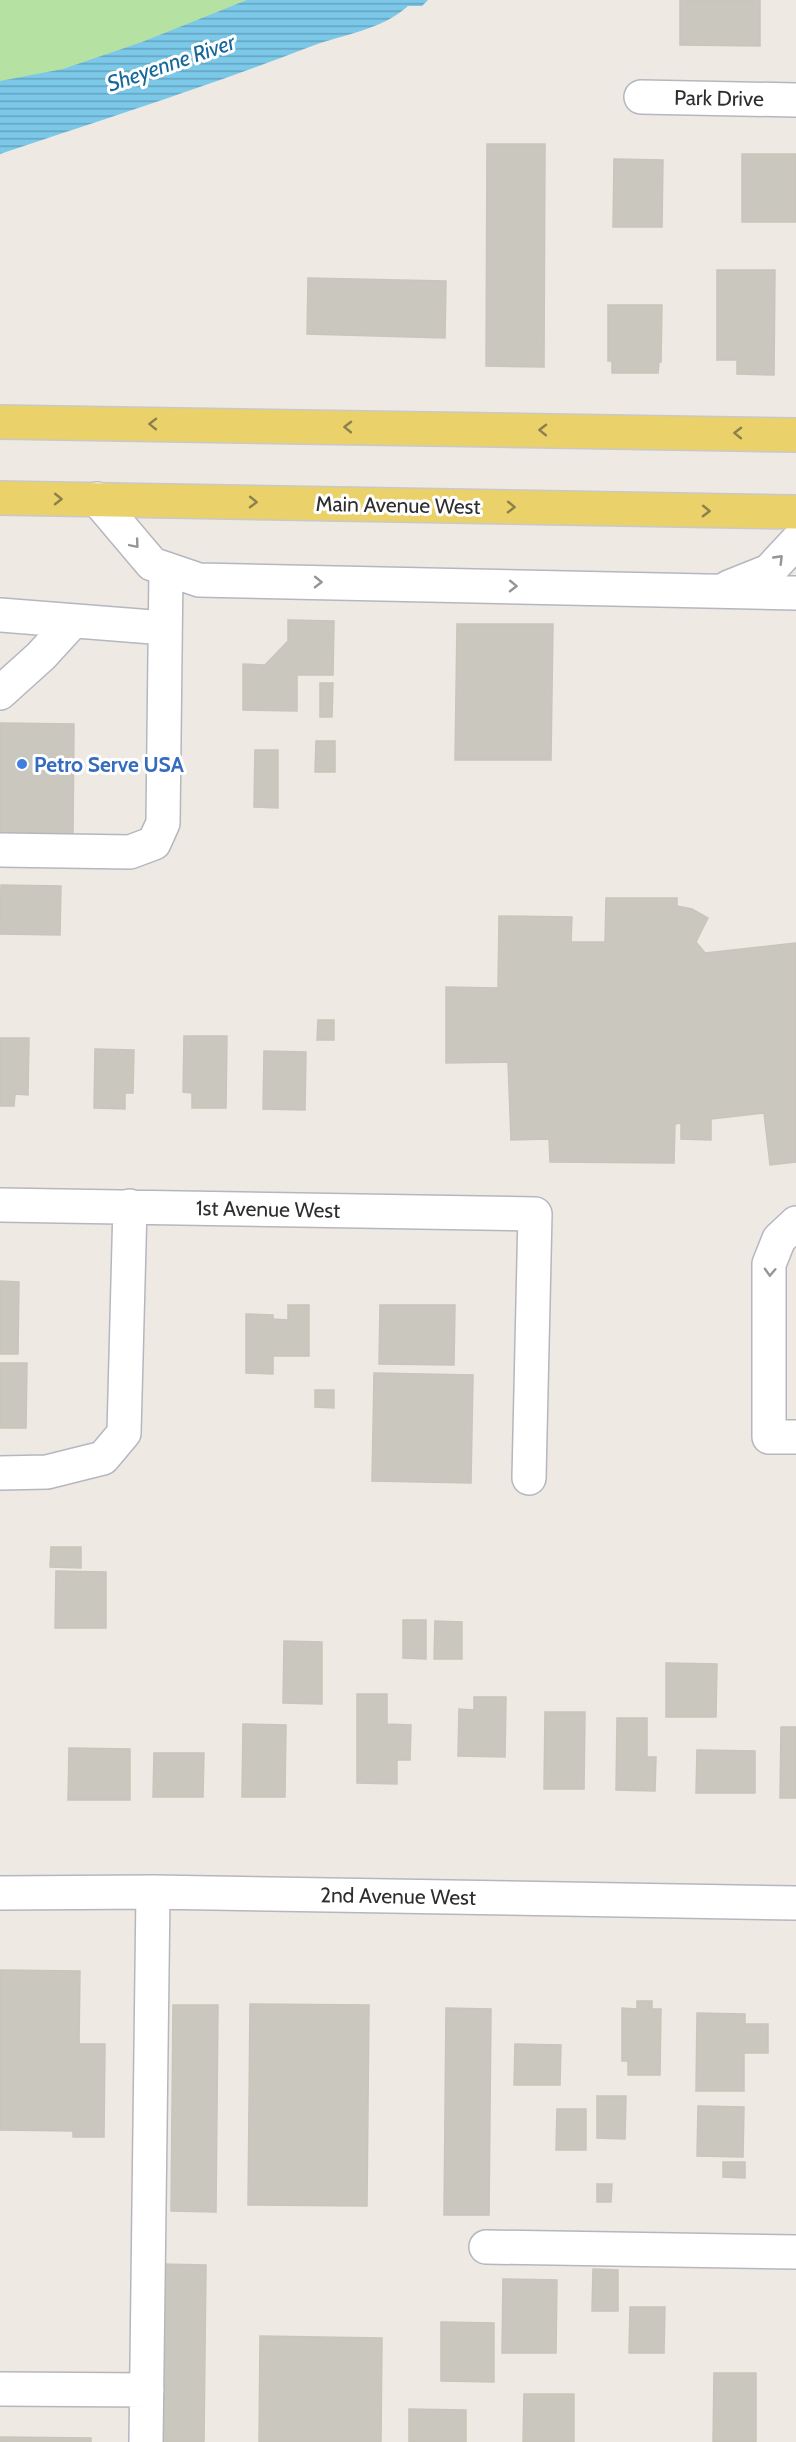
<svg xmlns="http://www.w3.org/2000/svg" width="796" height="2442" font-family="Cabin,sans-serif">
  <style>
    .park { fill: #b5e1a2 }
    .water { fill: url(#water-rules) }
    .building { fill: #cac7bf; stroke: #cac5bb; stroke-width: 1.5 }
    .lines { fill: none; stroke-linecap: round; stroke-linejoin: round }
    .minor-casing { stroke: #b5b7c0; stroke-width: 36 }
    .major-casing { stroke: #c9c9c9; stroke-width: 36 }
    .minor { stroke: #fff; stroke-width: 33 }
    .major { stroke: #ead16a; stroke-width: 33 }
    .oneway { stroke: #8c804c }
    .oneway2 { stroke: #969696 }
    .shop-dot { fill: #3f7fe0; stroke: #fff; stroke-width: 2 }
    .labels { text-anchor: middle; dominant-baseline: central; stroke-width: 6; stroke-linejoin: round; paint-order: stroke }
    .street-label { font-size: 21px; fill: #2e2e2e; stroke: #fff }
    .shop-label { font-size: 21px; font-weight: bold; fill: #366cbe; stroke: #fff; text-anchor: start }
    .water-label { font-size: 22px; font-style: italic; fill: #15689b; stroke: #fff }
  </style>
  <defs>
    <pattern id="water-rules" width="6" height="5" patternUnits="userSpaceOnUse" patternTransform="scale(1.5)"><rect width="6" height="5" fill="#7bc8e9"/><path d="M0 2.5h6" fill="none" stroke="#65a3bd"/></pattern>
  </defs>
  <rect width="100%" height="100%" fill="#eee9e2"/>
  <path class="park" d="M 0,0 L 312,0 L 0,94 Z"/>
  <path class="water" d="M 247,0 L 428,0 L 422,6 L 408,6 C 382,30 344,34 312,46 C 209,86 105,119 0,154 L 0,81 L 63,69 L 142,42 Z"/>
  <path class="building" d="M 680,0 L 760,0 L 760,46 L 680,45 Z
    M 487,144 L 545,144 L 544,367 L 486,366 Z
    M 742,154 L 796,154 L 796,222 L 742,222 Z
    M 614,159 L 663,160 L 662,227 L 613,227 Z
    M 717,270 L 775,270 L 774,375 L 737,374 L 737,360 L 717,360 Z
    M 308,278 L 446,281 L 445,338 L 307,334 Z
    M 608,305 L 662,305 L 661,362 L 659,362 L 658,373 L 612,373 L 612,361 L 608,361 Z
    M 288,620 L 334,621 L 333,675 L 297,675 L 297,711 L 243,710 L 243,664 L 265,665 L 288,641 Z
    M 457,624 L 553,624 L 551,760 L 455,760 Z
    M 320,683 L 333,683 L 332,717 L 320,717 Z
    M 0,723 L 74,724 L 73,834 L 0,833 Z
    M 316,741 L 335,741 L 335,772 L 315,772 Z
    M 255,750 L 278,750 L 278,808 L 254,807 Z
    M 1,885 L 61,886 L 60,935 L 0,934 Z
    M 606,898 L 677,898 L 677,906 L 692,909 L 708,918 L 696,942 L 705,953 L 796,943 L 796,1162 L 770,1165 L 764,1113 L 711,1119 L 711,1140 L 681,1139 L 681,1123 L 675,1124 L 674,1163 L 550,1162 L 549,1139 L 511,1140 L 508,1062 L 446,1063 L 446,987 L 498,988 L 499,916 L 572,917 L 571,942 L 605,942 Z
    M 318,1020 L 334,1020 L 334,1040 L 317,1040 Z
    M 184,1036 L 227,1036 L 226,1108 L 192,1108 L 192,1093 L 183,1092 Z
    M 0,1038 L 29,1038 L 28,1095 L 15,1094 L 14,1106 L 0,1106 Z
    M 95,1049 L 134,1050 L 133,1093 L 125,1093 L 125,1109 L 94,1108 Z
    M 264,1051 L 306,1052 L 305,1110 L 263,1109 Z
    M 0,1281 L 19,1282 L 18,1354 L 0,1354 Z
    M 288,1305 L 309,1305 L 309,1356 L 273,1356 L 273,1374 L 246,1373 L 246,1314 L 273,1315 L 273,1319 L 288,1320 Z
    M 380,1305 L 455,1305 L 454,1365 L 379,1364 Z
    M 0,1363 L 27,1363 L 26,1428 L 0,1428 Z
    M 374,1373 L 473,1375 L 471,1483 L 372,1481 Z
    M 315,1390 L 334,1390 L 334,1408 L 315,1407 Z
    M 51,1547 L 81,1547 L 81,1568 L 50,1567 Z
    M 56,1571 L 106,1572 L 106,1628 L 55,1628 Z
    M 403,1620 L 426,1620 L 426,1659 L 403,1658 Z
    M 435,1621 L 462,1622 L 462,1659 L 434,1659 Z
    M 284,1641 L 322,1642 L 322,1704 L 283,1703 Z
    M 666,1663 L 717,1664 L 716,1717 L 666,1717 Z
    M 357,1694 L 387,1694 L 387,1724 L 411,1725 L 410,1760 L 397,1760 L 397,1784 L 357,1783 Z
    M 474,1697 L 506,1697 L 505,1757 L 458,1756 L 459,1709 L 474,1710 Z
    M 545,1712 L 585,1712 L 584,1789 L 544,1789 Z
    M 617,1718 L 647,1718 L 647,1757 L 656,1757 L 655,1791 L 616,1790 Z
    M 243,1724 L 286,1725 L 285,1797 L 242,1797 Z
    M 781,1727 L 796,1727 L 796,1798 L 780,1798 Z
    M 69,1748 L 130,1749 L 130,1800 L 68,1800 Z
    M 697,1750 L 755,1751 L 755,1793 L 696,1793 Z
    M 154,1753 L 204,1753 L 203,1797 L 153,1797 Z
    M 0,1970 L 80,1971 L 79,2044 L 105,2044 L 104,2137 L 73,2137 L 73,2131 L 0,2130 Z
    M 637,2001 L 652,2001 L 652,2009 L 661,2009 L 660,2075 L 628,2075 L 628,2061 L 622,2061 L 622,2008 L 637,2009 Z
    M 250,2004 L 369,2005 L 367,2206 L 248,2205 Z
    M 173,2005 L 218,2005 L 216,2212 L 171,2211 Z
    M 446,2008 L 491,2009 L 489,2215 L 444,2215 Z
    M 697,2013 L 745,2014 L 745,2024 L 768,2024 L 768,2053 L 744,2053 L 744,2091 L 696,2091 Z
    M 515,2044 L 561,2045 L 560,2085 L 514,2085 Z
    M 597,2096 L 626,2096 L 625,2139 L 597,2138 Z
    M 698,2106 L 744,2107 L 743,2157 L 697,2156 Z
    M 557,2109 L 586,2109 L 586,2150 L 556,2150 Z
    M 723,2162 L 745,2162 L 745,2178 L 723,2177 Z
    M 597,2184 L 612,2184 L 611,2202 L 597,2202 Z
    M 161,2264 L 206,2265 L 204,2442 L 159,2442 Z
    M 593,2269 L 618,2270 L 618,2311 L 592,2311 Z
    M 503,2279 L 557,2280 L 556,2353 L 502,2353 Z
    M 630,2307 L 665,2307 L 664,2353 L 629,2353 Z
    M 441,2322 L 494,2323 L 494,2382 L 441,2381 Z
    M 260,2336 L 382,2338 L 381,2442 L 259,2442 Z
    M 714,2373 L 756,2373 L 756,2442 L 713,2442 Z
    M 524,2394 L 574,2394 L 574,2442 L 523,2442 Z
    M 409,2409 L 466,2410 L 466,2442 L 409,2442 Z
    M 0,2437 L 91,2438 L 91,2442 L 0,2442 Z"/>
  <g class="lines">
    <g class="minor-casing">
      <path id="minor" d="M 641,97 L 796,100
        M 97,499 L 152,564 L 199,580 L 796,593
        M 729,587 L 769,571 L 796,542
        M 0,615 L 165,628
        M 0,693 L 41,656 L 73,621
        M 0,850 L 130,852 L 154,843 L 163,823 L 166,569
        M 0,1205 L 535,1214 L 529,1478
        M 796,1223 L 779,1239 L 769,1264 L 769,1437 L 796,1437
        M 0,1473 L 47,1472 L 103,1458 L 124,1433 L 130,1206
        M 0,1893 L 153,1892 L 796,1903
        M 486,2247 L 796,2252
        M 0,2389 L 147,2390
        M 146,2442 L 153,1892"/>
    </g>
    <g class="major-casing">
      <path id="major" d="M 0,422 L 796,435
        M 0,498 L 796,512"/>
    </g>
    <use href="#minor" class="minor"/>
    <use href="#major" class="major"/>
  </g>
  <defs><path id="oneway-chevron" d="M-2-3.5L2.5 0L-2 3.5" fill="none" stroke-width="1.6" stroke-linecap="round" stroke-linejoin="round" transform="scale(1.5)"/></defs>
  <g class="oneway">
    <use href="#oneway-chevron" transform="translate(153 424) rotate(-179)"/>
    <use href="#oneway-chevron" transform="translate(348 427) rotate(-179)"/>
    <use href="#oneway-chevron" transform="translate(543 430) rotate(-179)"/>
    <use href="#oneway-chevron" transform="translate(738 433) rotate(-179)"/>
    <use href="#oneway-chevron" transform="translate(58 499) rotate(1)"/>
    <use href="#oneway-chevron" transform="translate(253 502) rotate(1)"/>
    <use href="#oneway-chevron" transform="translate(511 507) rotate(1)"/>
    <use href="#oneway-chevron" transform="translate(706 511) rotate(1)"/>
  </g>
  <g class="oneway2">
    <use href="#oneway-chevron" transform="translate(135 544) rotate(50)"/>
    <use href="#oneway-chevron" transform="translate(779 559) rotate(-46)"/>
    <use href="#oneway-chevron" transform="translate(318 582) rotate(1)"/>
    <use href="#oneway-chevron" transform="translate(513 586) rotate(1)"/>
    <use href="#oneway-chevron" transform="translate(770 1272) rotate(92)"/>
  </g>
  <circle class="shop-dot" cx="22" cy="764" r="6"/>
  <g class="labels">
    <g class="street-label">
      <text transform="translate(719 98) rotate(1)">Park Drive</text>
      <text transform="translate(398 505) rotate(1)">Main Avenue West</text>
      <text transform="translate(268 1209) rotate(1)">1st Avenue West</text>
      <text transform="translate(398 1896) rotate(1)">2nd Avenue West</text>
    </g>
    <g class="shop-label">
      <text x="34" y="764">Petro Serve USA</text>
    </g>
    <g class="water-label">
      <text transform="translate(171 63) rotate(-19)">Sheyenne River</text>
    </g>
  </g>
</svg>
